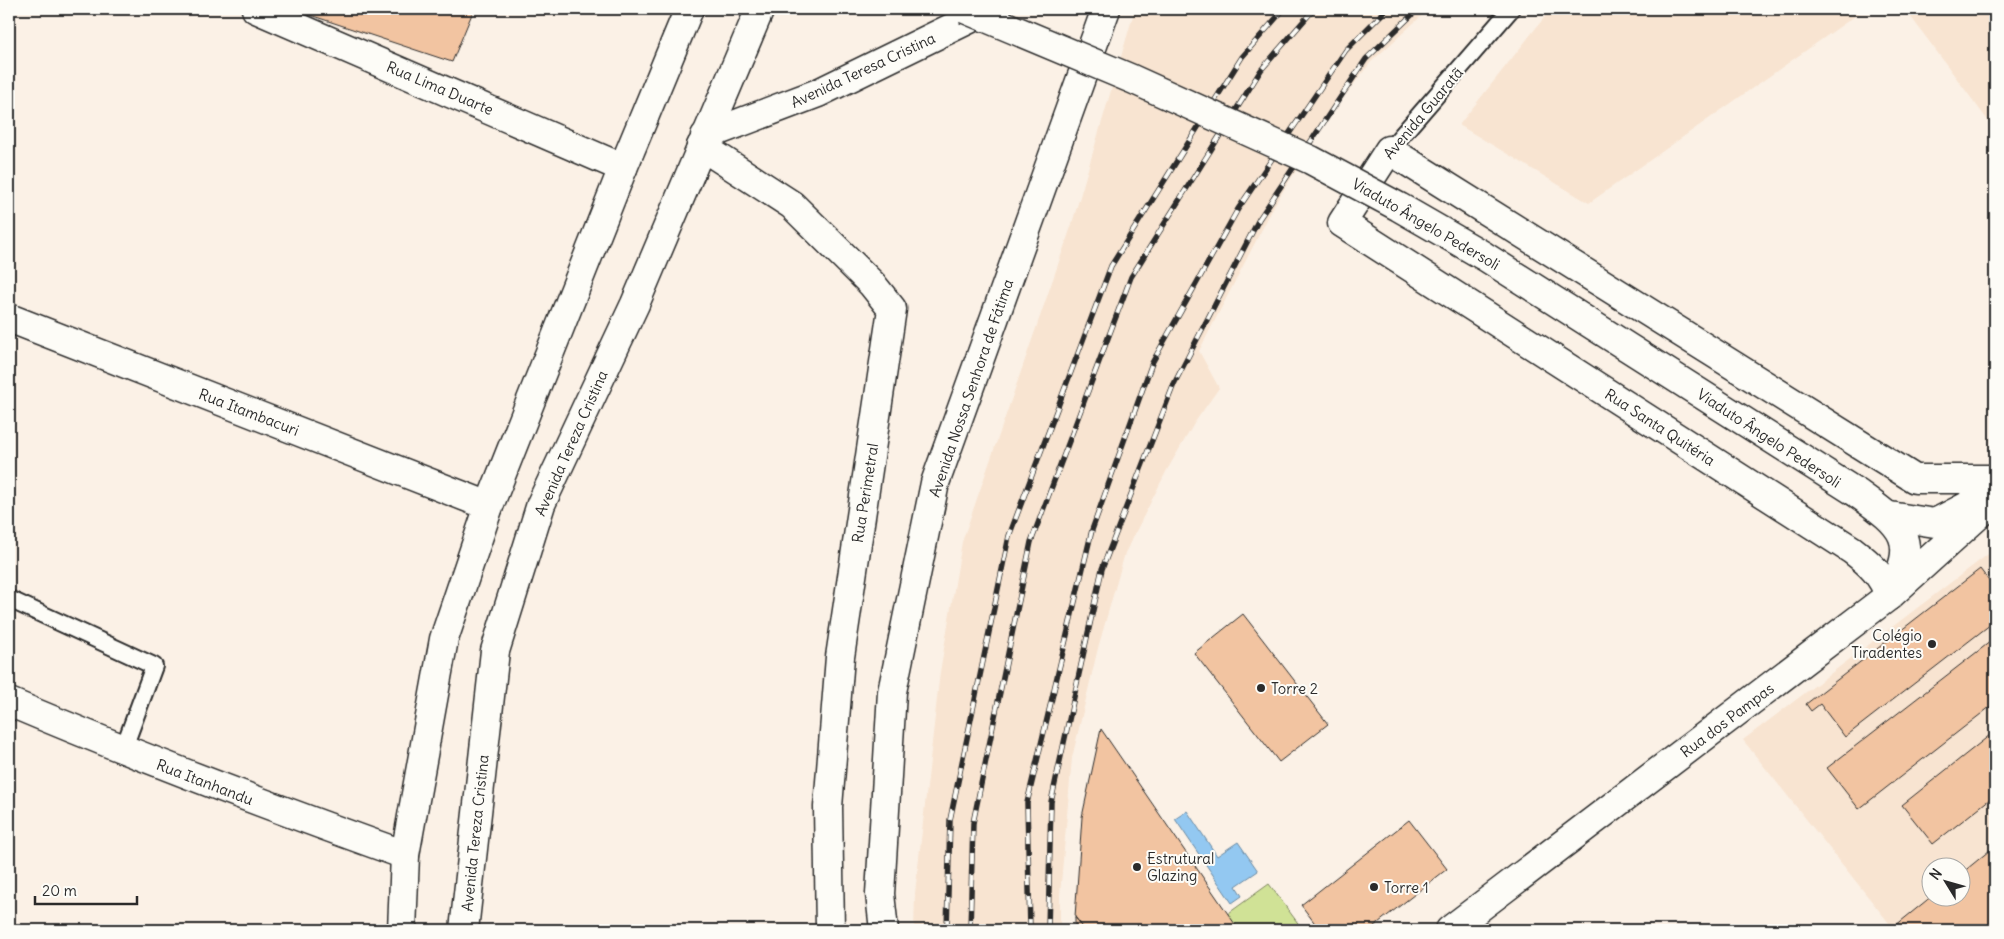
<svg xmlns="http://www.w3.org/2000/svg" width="2004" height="939" font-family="Delius,sans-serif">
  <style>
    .built { fill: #f8e4d1 }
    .green { fill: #d0e296; stroke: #7e8660 }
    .water { fill: #93c8f1; stroke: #6989a2 }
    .building { fill: #f2c4a1; stroke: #2b2b2b }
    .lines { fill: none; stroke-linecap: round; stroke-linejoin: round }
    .service-casing { stroke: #2b2b2b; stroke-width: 20 }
    .minor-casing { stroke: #2b2b2b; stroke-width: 31 }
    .tertiary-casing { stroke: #2b2b2b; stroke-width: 31 }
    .secondary-casing { stroke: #2b2b2b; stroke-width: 31 }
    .trunk-casing { stroke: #2b2b2b; stroke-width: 31 }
    .service { stroke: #fdfcf7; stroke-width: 16 }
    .minor { stroke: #fdfcf7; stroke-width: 28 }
    .tertiary { stroke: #fdfcf7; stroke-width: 28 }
    .secondary { stroke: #fdfcf7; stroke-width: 28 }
    .trunk { stroke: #fdfcf7; stroke-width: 28 }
    .rail-casing { stroke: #2b2b2b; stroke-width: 5.5 }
    .rail { stroke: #fdfcf7; stroke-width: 4; stroke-dasharray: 11; stroke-linecap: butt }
    .tertiary-bridge-casing { stroke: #2b2b2b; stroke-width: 31; stroke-linecap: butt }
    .tertiary-bridge { stroke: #fdfcf7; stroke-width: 28 }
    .poi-dot { fill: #2b2b2b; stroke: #fdfcf7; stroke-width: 2 }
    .labels { text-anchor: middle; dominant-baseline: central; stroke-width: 4; stroke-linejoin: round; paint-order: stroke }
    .street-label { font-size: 15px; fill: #2b2b2b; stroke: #fdfcf7 }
    .poi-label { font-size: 15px; fill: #2b2b2b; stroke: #fdfcf7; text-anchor: start }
  </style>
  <rect width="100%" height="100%" fill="#fbf1e6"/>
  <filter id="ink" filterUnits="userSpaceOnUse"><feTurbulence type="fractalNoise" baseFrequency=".02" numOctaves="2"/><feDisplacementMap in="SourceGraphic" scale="10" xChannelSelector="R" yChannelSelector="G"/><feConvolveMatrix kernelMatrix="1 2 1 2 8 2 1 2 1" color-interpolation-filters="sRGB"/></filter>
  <g filter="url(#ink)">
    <path class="built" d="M 1135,9 L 1429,9 L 1371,62 L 1335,108 L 1275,204 L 1199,351 L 1219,388 L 1195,422 L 1167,470 L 1125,553 L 1098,648 L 1072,758 L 1060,895 L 1060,930 L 914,930 L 915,893 L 940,672 L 962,542 L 1071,227 Z
      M 1551,9 L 1865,9 L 1589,203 L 1459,125 Z
      M 1905,9 L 1995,9 L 1995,130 Z
      M 1995,549 L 1995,846 L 1962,873 L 1962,866 L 1932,866 L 1932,896 L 1893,928 L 1743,740 Z"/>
    <path class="green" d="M 1269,884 L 1303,930 L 1236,930 L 1226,915 Z"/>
    <path class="water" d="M 1187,811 L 1217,856 L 1238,842 L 1258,871 L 1236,886 L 1242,896 L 1232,903 L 1175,819 Z"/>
    <path class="building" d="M 292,9 L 474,9 L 452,62 Z
      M 1980,569 L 1995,589 L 1995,621 L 1845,737 L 1820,704 L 1811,711 L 1806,704 Z
      M 1243,614 L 1328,724 L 1279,762 L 1194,653 Z
      M 1995,638 L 1995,703 L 1859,809 L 1827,768 Z
      M 1101,729 L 1239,930 L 1085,930 L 1075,917 L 1082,817 Z
      M 1995,731 L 1995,795 L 1933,844 L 1902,805 Z
      M 1409,820 L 1447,869 L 1369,930 L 1320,930 L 1301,905 Z
      M 1995,846 L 1995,930 L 1890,930 L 1932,896 L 1962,896 L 1962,873 Z
      M 1075,917 L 1085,930 L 1075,930 Z"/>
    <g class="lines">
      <g class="service-casing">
        <path id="service" d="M 1389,150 L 1511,9
          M 9,599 L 154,666 L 123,750"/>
      </g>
      <g class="minor-casing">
        <path id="minor" d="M 256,9 L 623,168
          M 705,136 L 818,93 L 990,9
          M 701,146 L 792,205 L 872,284 L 892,309 L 840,657 L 828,807 L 830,930
          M 9,318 L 489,506
          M 1995,479 L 1915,479 L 1389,150 L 1342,223 L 1852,550 C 1869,563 1883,575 1889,596 L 1995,500
          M 1890,516 L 1935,523 L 1981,499
          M 9,702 C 139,757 271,807 405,855"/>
      </g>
      <g class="tertiary-casing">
        <path id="tertiary" d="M 1450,930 L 1889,596 C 1920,540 1905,527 1857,493"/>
      </g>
      <g class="secondary-casing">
        <path id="secondary" d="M 884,930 L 880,894 L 892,692 L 935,483 L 1106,9"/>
      </g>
      <g class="trunk-casing">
        <path id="trunk" d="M 402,930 L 405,855 L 444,639 L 489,506 L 623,168 L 689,9
          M 464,930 L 495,651 L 541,504 L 635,304 L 760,9"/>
      </g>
      <use href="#service" class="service"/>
      <use href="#minor" class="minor"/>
      <use href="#tertiary" class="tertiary"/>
      <use href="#secondary" class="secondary"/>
      <use href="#trunk" class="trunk"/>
      <g class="rail-casing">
        <path id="rail" d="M 947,930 L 950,820 L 1009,536 L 1111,266 L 1242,57 L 1284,9
          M 970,930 L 973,823 L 1031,542 L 1131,277 L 1261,70 L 1314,9
          M 1030,930 L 1027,803 L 1092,530 L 1152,363 L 1238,209 L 1346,50 L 1387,9
          M 1048,930 L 1051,802 L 1102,569 L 1174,384 L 1259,219 L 1366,59 L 1418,9"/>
      </g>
      <use href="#rail" class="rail"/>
      <g class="tertiary-bridge-casing">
        <path id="tertiary-bridge" d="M 965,9 L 1132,79 L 1311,160 L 1399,207 L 1484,256 L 1857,493"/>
      </g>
      <use href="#tertiary-bridge" class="tertiary-bridge"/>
    </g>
  </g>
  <g class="poi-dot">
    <circle cx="1932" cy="644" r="5"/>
    <circle cx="1261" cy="688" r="5"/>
    <circle cx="1137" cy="867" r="5"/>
    <circle cx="1374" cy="887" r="5"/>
  </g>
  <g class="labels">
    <g class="street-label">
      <text transform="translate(863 70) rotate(-25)">Avenida Teresa Cristina</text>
      <text transform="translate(440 88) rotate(23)">Rua Lima Duarte</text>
      <text transform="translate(1423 113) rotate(-50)">Avenida Guaratã</text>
      <text transform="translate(1426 224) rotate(30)">Viaduto Ângelo Pedersoli</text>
      <text transform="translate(971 388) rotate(-71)">Avenida Nossa Senhora de Fátima</text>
      <text transform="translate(249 412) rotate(21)">Rua Itambacuri</text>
      <text transform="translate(1660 427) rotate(33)">Rua Santa Quitéria</text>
      <text transform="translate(1769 438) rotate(33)">Viaduto Ângelo Pedersoli</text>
      <text transform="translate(571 443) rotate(-66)">Avenida Tereza Cristina</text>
      <text transform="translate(865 493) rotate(-81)">Rua Perimetral</text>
      <text transform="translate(1727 720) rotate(-37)">Rua dos Pampas</text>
      <text transform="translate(205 782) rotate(21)">Rua Itanhandu</text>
      <text transform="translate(475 833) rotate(-84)">Avenida Tereza Cristina</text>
    </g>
    <g class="poi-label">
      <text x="1922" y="635" text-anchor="end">Colégio<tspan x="1922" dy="17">Tiradentes</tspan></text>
      <text x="1271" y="688">Torre 2</text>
      <text x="1147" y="858">Estrutural<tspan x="1147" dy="17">Glazing</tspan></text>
      <text x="1384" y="887">Torre 1</text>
    </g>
  </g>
  <rect width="2004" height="939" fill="none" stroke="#fdfcf7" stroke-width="30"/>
  <rect x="15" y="15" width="1974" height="909" fill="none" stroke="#2b2b2b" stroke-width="2" filter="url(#ink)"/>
  <g transform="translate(1946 882) rotate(307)"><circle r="24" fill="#fdfcf7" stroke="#a9a8a5"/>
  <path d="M0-4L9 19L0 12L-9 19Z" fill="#2b2b2b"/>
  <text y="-8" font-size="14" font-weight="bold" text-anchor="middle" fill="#2b2b2b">N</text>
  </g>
  <path d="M35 896v8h102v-8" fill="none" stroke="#2b2b2b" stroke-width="2.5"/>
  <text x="42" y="896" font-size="15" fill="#2b2b2b" stroke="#fdfcf7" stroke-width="4" paint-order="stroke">20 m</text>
</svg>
